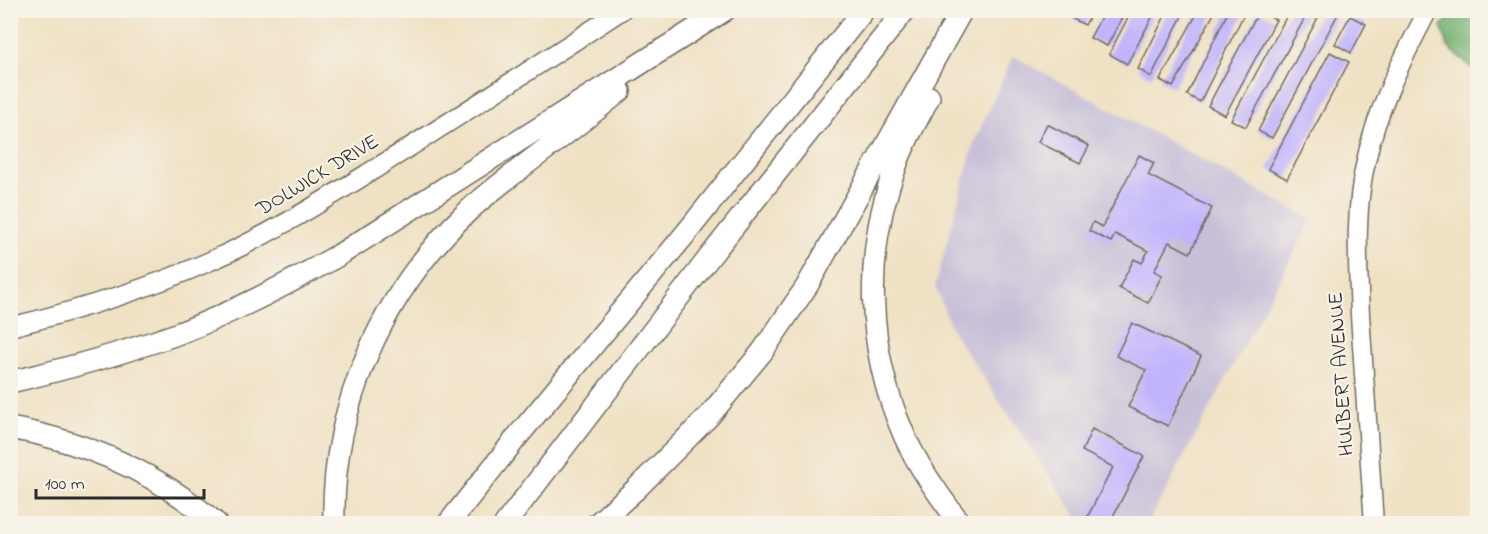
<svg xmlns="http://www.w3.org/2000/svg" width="1488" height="534" font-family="'Indie Flower',sans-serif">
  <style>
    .industrial { fill: #c8c0d8 }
    .forest { fill: #73b071; stroke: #4f6e4e; stroke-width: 1.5 }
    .building { fill: #c1b4fd }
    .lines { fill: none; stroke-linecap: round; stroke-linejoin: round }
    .major-casing { stroke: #706b60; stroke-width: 21 }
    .highway-casing { stroke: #706b60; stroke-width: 24 }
    .major { stroke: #fff; stroke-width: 18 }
    .highway { stroke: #fff; stroke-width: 21 }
    .labels { text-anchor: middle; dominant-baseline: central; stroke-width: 4.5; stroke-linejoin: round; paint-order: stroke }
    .street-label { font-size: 21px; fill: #2b2b2b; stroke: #f7f3e8 }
  </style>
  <rect width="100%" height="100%" fill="#f7f3e8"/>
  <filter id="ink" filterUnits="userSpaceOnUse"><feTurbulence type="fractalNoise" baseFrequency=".0167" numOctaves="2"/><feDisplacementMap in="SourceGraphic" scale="12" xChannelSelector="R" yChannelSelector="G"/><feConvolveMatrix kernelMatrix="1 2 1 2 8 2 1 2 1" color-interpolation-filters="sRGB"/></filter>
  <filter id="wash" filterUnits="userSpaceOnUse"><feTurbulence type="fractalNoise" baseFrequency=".008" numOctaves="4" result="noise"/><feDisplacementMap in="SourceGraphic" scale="24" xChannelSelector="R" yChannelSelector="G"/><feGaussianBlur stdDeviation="1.35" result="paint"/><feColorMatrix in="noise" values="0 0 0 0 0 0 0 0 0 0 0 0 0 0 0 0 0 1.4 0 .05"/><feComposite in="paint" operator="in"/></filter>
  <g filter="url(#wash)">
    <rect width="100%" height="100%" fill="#efe1c3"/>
    <path class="industrial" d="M 1013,56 L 1312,220 L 1148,523 L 1081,523 L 952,330 L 935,286 L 974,143 Z"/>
    <path class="forest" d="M 1456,12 L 1477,23 L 1477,72 L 1448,47 L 1441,26 Z"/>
    <g id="blocks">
      <path class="building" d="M 1073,10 L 1093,10 L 1085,25 L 1069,17 Z
        M 1105,10 L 1126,10 L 1107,46 L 1090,38 Z
        M 1132,10 L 1156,10 L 1127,64 L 1109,54 Z
        M 1168,10 L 1185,10 L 1151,77 L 1138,69 Z
        M 1199,10 L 1216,10 L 1173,87 L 1160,80 Z
        M 1229,10 L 1246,10 L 1200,102 L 1187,95 Z
        M 1290,10 L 1309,10 L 1246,127 L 1231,120 Z
        M 1322,10 L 1335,10 L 1339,12 L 1272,138 L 1258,131 Z
        M 1259,11 L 1276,20 L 1225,115 L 1208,106 Z
        M 1350,16 L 1366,24 L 1351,53 L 1335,44 Z
        M 1330,52 L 1349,62 L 1287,179 L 1268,169 Z
        M 1047,124 L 1089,146 L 1080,163 L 1038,142 Z
        M 1139,155 L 1154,163 L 1148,175 L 1212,208 L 1190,253 L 1169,242 L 1154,271 L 1162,275 L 1148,303 L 1119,288 L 1134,259 L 1142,263 L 1148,251 L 1115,234 L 1111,242 L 1089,231 L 1093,222 L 1102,227 Z
        M 1132,323 L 1201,356 L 1168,426 L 1128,407 L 1146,370 L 1116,356 Z
        M 1092,429 L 1144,456 L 1109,524 L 1102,524 L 1088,516 L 1113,467 L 1082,451 Z"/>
    </g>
  </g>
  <g filter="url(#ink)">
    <use href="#blocks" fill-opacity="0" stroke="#706b60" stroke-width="1.5"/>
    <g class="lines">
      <g class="major-casing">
        <path id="major" d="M 10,327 C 79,310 143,291 208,262 C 268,236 323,201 378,167 C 460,116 541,63 622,10
          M 1374,524 C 1369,454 1364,384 1360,315 C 1358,263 1354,212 1366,161 C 1377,108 1403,58 1428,10"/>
      </g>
      <g class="highway-casing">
        <path id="highway" d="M 929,97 C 918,119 905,140 897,163 C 863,251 866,349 904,435 C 918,467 939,496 961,524
          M 10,382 C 66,369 120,354 174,335 C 231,314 286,285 339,255 L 725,10
          M 10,428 C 88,442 157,473 217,524
          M 334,524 C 331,407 382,293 466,213 C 485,195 506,180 526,164 C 558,140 589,116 620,91
          M 448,524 L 517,437 L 687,232 L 864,10
          M 505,524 L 708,259 L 905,10
          M 597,524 L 635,490 L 709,416 L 762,352 L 807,286 L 962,10"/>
      </g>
      <use href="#major" class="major"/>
      <use href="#highway" class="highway"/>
    </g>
  </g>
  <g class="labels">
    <g class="street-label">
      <text transform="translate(318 176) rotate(-31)">DOLWICK DRIVE</text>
      <text transform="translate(1342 374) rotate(-94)">HULBERT AVENUE</text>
    </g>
  </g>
  <rect width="1488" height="534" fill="none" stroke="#f7f3e8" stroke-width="36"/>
  <path d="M36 489v9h168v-9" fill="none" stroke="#2b2b2b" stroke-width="3"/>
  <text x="45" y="489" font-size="18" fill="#2b2b2b" stroke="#f7f3e8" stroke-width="4.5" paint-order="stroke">100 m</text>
</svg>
